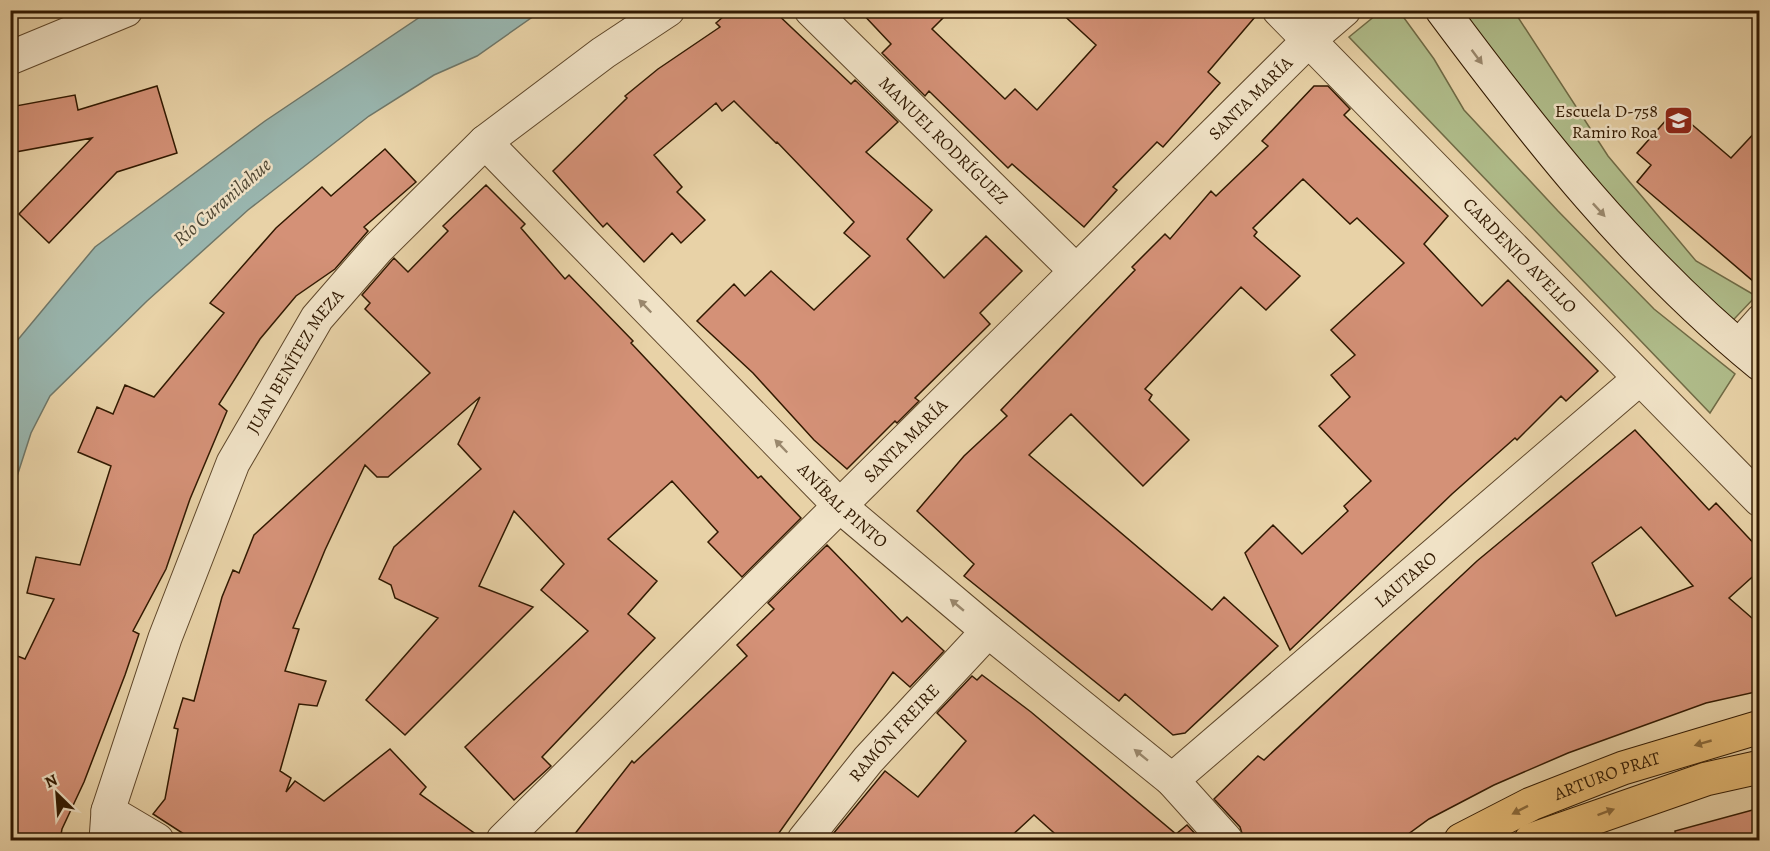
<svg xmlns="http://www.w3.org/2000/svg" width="1770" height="851" font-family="Alegreya,serif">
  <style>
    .green { fill: #b0bd8b; stroke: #706b46; stroke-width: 1.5 }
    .water { fill: #99b6af; stroke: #6f7769; stroke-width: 1.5 }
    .building { fill: #d49177; stroke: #311901; stroke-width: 1.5; fill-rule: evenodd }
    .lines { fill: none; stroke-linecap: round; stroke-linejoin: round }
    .pedestrian-casing { stroke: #5f472a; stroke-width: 29 }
    .minor-casing { stroke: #5f472a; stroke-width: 35 }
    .secondary-casing { stroke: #311901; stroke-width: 35 }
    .primary-casing { stroke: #311901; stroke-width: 35 }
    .pedestrian { stroke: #f0e2c6; stroke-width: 27 }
    .minor { stroke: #f0e2c6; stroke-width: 33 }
    .secondary { stroke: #f0e2c6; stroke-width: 33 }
    .primary { stroke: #e4b974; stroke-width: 33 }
    .oneway { fill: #9a886d }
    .oneway2 { fill: #8a693a }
    .labels { text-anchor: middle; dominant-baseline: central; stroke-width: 5; stroke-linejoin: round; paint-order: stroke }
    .street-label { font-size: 18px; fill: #311901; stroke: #f0e2c6 }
    .poi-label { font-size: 18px; fill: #311901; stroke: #f0e2c6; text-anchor: end }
    .water-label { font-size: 20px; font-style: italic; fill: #504835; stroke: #f0e2c6 }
  </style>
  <rect width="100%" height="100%" fill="#e8d2a7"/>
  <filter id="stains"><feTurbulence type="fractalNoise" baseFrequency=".00333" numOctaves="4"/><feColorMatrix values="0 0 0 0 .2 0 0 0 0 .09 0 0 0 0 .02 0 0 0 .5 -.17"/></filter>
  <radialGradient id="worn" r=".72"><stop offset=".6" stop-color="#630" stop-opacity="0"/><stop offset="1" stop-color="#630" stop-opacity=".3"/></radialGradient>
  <!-- green -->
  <path class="green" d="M1381 11H1399L1434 59 1464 110 1558 211 1654 309 1735 374 1710 413 1349 37Z
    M1441 11H1514L1608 156 1696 261 1756 296 1719 335Z"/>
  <!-- water -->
  <path class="water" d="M429 11H541L477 56 434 75 369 116 248 210 147 301 50 396 31 433 11 495V348L95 247 265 121Z"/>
  <!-- building -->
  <path class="building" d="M731 10H773L851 84 855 80 898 122 866 152 932 210 907 239 944 278 986 236 1022 271 980 313 990 324 915 398 919 401 897 423 895 421 847 469 814 440 753 373 697 321 734 284 745 296 771 271 814 310 870 256 844 233 854 222 777 142 776 143 734 101 722 111 716 103 654 155 682 187 677 192 705 220 681 243 672 233 644 262 607 223 603 227 553 171 627 98 625 96 658 69 720 27 716 23Z
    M859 10H951L932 29 1005 99 1015 89 1037 110 1096 45 1058 10H1261L1208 72 1220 83 1163 147 1157 142 1113 187 1117 190 1084 227 1012 164 1008 168 929 91 925 96 882 53 891 44Z
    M157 86 177 153 117 172 49 243 19 214 92 138 10 153V107L75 95 78 110Z
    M1314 86H1328L1350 109 1344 115 1448 216 1424 244 1482 306 1508 280 1598 371 1566 401 1561 396 1517 440 1515 438 1452 494 1290 650 1245 553 1273 525 1302 554 1348 511 1344 506 1371 481 1319 426 1350 397 1331 375 1355 355 1331 330 1404 263 1357 218 1350 224 1303 179 1253 228 1257 232 1254 236 1300 276 1266 310 1241 287 1145 389 1152 395 1149 400 1189 440 1143 486 1071 414 1029 455 1212 610 1224 597 1278 646 1185 733 1173 735 1125 694 1119 701 964 576 974 564 917 511 964 456 1007 416 1001 410 1135 270 1132 267 1165 234 1170 239 1211 191 1216 196 1268 146 1262 141Z
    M1675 110 1731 158 1760 127V287L1637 182 1651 165 1637 153Z
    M385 149 416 182 364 227 368 231 335 269 296 296 260 339 219 404 227 411 190 499 166 569 133 631 139 634 125 675 84 782 62 829 60 840H10V653L25 659 54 599 27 593 36 557 80 565 111 466 78 452 97 407 113 414 125 385 154 397 224 313 210 303 276 228 322 187 331 196Z
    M486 185 525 224 521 228 565 279 569 275 633 341 631 343 758 478 761 476 801 518 742 577 708 542 718 532 672 481 608 539 657 581 628 614 655 638 542 757 551 766 514 800 465 747 588 631 541 590 564 564 514 511 479 586 533 607 405 735 366 700 438 618 395 598 391 585 379 579 394 547 481 469 458 444 480 397 388 477H377L365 465 325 550 293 628 299 629 285 671 326 681 317 706 299 704 280 771 291 778 286 792 295 781 324 801 390 749 426 787 420 794 484 840H193L153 814 165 799 178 729 174 728 183 698 194 701 222 597 233 570 239 573 254 535 430 373 365 309 370 303 362 295 394 258 408 272 448 231 443 226Z
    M1635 430 1709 510 1716 503 1760 550V570L1729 598 1760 625V691L1706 703 1568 753 1494 785 1429 819 1400 840H1244L1240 827 1214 799 1258 756 1264 760 1477 561ZM1641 527 1693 586 1616 616 1592 563Z
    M827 545 902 622 907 617 944 651 910 687 893 672 774 840H570L632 761 634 763 747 656 737 645 774 609 768 603Z
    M982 675 1031 712 1176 834 1187 825 1201 840H1062L1034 815 1007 840H828L885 771 918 797 966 741 937 713 972 676 977 680Z
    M1760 808V840H1676L1675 831Z"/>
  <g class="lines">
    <defs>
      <path id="pedestrian" d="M1736 345 1760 318"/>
      <g id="minor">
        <path id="s1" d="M811 10 1076 271"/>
        <path id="s2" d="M1279 10 1760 500"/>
        <path d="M10 58 126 10"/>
        <path id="s3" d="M485 142 841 507 988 631 1172 780 1226 840"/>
        <path id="s4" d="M1172 780 1639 379"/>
        <path d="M108 811 157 840"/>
        <path id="s5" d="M106 840 108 811 165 638 233 463 317 318 378 248 485 142 603 53 668 10"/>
        <path id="s6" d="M503 840 1309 40 1344 10"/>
        <path id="s7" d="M804 840 868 760 988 631"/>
      </g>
      <path id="secondary" d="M1442 10C1538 139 1634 261 1760 364"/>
      <g id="primary">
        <path id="s8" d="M1461 840 1531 804 1623 768 1760 727"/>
        <path d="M1531 840 1706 779 1760 767"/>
      </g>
    </defs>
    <!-- pedestrian casing -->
    <use href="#pedestrian" class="pedestrian-casing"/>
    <!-- minor casing -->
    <use href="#minor" class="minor-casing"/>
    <!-- secondary casing -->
    <use href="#secondary" class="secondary-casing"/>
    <!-- primary casing -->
    <use href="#primary" class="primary-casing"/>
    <!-- pedestrian -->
    <use href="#pedestrian" class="pedestrian"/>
    <!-- minor -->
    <use href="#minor" class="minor"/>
    <!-- secondary -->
    <use href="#secondary" class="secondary"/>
    <!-- primary -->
    <use href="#primary" class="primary"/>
  </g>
  <!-- one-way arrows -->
  <defs><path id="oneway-solid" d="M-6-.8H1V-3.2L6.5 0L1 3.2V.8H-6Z" transform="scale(1.5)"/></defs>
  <g class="oneway">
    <use href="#oneway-solid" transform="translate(1477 57) rotate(53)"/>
    <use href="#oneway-solid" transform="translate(1599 210) rotate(47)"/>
    <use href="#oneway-solid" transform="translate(645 306) rotate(-134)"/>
    <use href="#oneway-solid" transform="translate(781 446) rotate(-134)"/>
    <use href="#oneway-solid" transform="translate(957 605) rotate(-140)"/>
    <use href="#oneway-solid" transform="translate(1141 755) rotate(-141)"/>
  </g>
  <g class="oneway2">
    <use href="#oneway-solid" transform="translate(1703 743) rotate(164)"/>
    <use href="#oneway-solid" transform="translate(1520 810) rotate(153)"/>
    <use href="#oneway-solid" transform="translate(1606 812) rotate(-20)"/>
  </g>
  <!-- icons -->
  <defs>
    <symbol id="school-square" viewBox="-11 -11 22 22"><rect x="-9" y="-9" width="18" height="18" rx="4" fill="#8f2418" stroke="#f0e2c6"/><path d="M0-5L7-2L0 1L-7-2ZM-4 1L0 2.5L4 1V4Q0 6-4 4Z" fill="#fff"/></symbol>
  </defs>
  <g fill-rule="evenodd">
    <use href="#school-square" x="1662" y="104" width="33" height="33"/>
  </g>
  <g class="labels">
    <!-- street labels -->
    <g class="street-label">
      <text stroke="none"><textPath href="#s6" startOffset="1053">SANTA MARÍA</textPath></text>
      <text stroke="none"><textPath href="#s1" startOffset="186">MANUEL RODRÍGUEZ</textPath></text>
      <text stroke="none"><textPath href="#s2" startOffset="344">CARDENIO AVELLO</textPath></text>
      <text stroke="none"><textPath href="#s5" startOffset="518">JUAN BENÍTEZ MEZA</textPath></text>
      <text stroke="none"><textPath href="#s6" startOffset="567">SANTA MARÍA</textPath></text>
      <text stroke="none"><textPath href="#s3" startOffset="510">ANÍBAL PINTO</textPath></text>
      <text stroke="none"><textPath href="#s4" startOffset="308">LAUTARO</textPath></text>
      <text stroke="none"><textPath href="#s7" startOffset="140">RAMÓN FREIRE</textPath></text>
      <text stroke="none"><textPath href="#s8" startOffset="160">ARTURO PRAT</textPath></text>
    </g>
    <!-- poi labels -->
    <g class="poi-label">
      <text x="1658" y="111">Escuela D-758<tspan x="1658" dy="21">Ramiro Roa</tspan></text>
    </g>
    <!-- water labels -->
    <g class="water-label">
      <text transform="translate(222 202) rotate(-41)">Río Curanilahue</text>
    </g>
  </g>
  <!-- margin -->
  <rect width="1770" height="851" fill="none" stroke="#e8d2a7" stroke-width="36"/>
  <rect x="12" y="12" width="1746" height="827" fill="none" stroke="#311901" stroke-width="3"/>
  <rect x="18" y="18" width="1734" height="815" fill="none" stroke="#311901" stroke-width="1.5"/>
  <!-- north arrow -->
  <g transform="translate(57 794) rotate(335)" stroke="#f0e2c6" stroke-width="4.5" paint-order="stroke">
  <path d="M0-4.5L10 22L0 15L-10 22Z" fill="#311901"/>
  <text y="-9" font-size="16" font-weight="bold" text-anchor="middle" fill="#311901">N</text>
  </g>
  <rect width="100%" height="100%" filter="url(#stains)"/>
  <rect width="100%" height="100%" fill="url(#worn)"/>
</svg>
